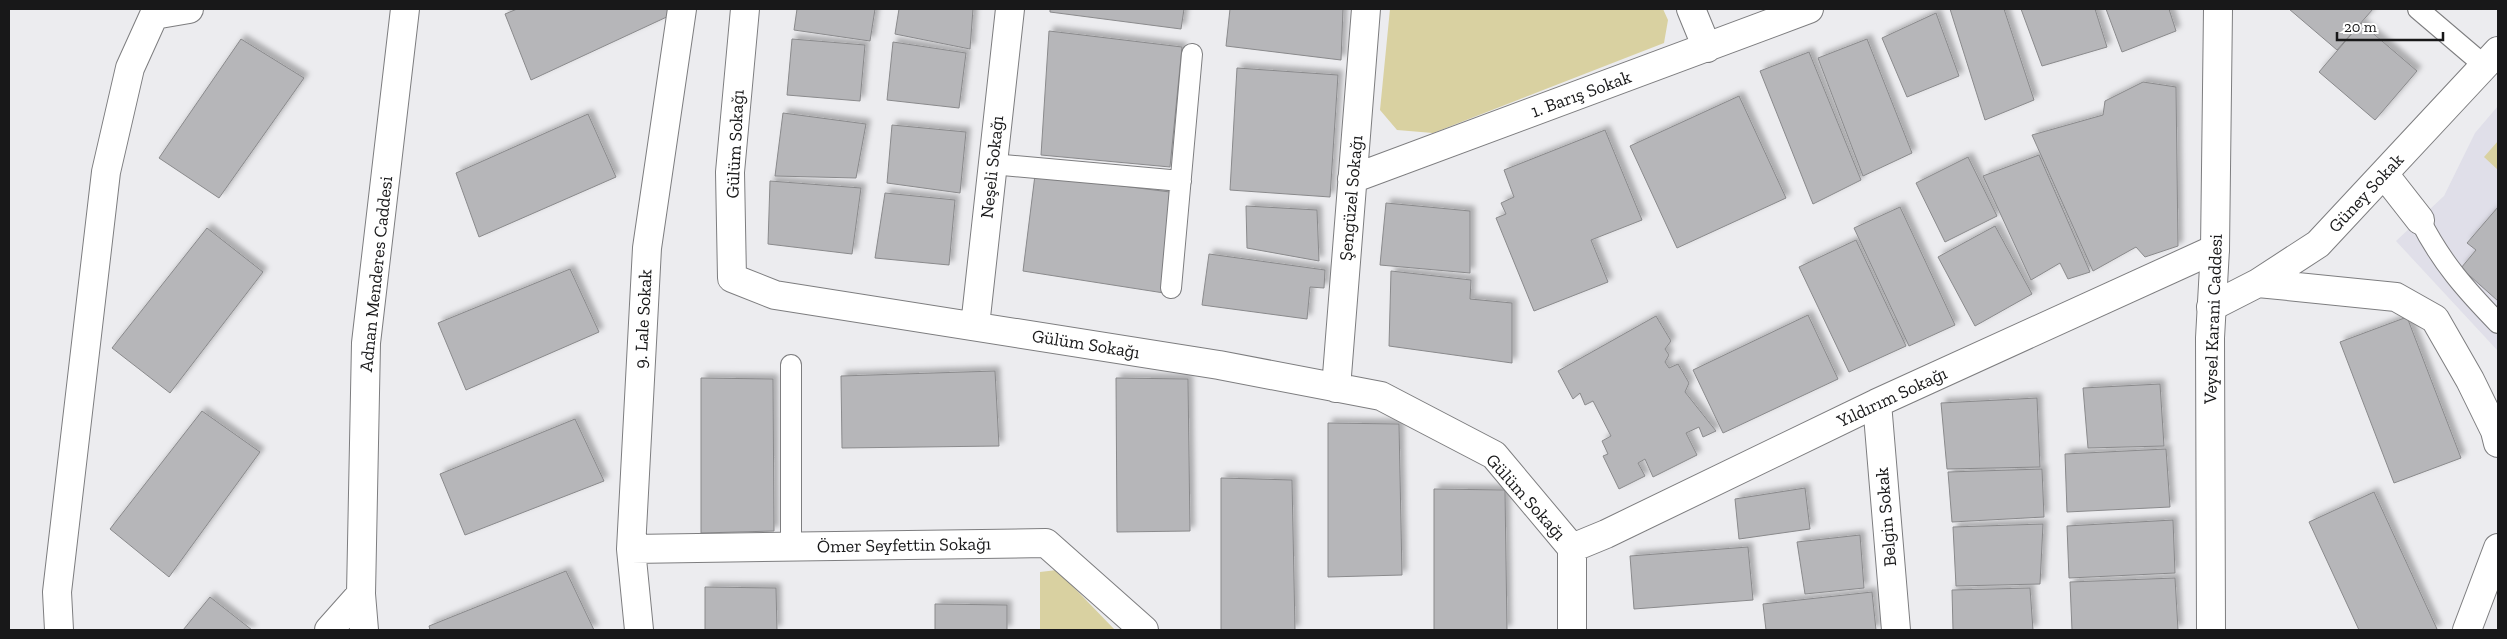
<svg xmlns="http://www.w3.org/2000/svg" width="2507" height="639" font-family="'Zilla Slab',serif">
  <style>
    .built { fill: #e0dfe9 }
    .green { fill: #d9d1a1 }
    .building { fill: #b6b6b9; stroke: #8a8a8c; filter: url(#shadow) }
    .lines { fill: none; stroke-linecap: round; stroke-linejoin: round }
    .service-casing { stroke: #7d7d7f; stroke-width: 22 }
    .minor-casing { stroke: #7d7d7f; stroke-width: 30 }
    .tertiary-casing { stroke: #7d7d7f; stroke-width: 30 }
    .service { stroke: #fff; stroke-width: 20 }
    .minor { stroke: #fff; stroke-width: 28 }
    .tertiary { stroke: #fff; stroke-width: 28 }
    .labels { text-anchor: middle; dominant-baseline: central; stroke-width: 4; stroke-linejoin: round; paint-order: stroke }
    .street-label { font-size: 18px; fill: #181819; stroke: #fff }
  </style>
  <defs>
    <filter id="shadow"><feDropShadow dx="4.5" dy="-4.5" stdDeviation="2.5" flood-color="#0004"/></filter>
  </defs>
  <rect width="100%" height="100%" fill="#ececef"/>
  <!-- built -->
  <path class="built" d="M2498 106V351L2396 241 2444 196 2475 133Z"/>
  <!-- green -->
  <path class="green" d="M1390 9H1663L1668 20 1664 43 1433 133 1397 130 1380 110Z
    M2498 141V170L2484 157Z
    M1057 570 1115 630H1040V572Z"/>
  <!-- building -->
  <path class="building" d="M517 9H668L671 15 531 80 505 14Z
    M797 9H875L870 41 794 30Z
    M899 9H973L970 49 895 34Z
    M1050 9H1184L1181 29 1050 12Z
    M1230 9H1343L1341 60 1226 46Z
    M1950 9H2004L2034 100 1985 120Z
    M2021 9H2095L2107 47 2042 66Z
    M2106 9H2169L2176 31 2122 52Z
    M2289 9H2373L2337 50Z
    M1936 13 1959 76 1907 97 1882 38Z
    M2361 23 2417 71 2375 120 2319 72Z
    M1049 31 1182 47 1170 167 1041 155Z
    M241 39 304 78 219 198 159 158Z
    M792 39 865 45 860 101 787 95Z
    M1867 39 1912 153 1863 176 1818 58Z
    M893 42 966 53 959 108 887 100Z
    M1809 52 1861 180 1813 204 1760 71Z
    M1237 68 1338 75 1330 197 1230 190Z
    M2143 82 2176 87 2178 246 2145 257 2136 247 2093 271 2032 135 2103 115 2105 101Z
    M1739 96 1786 198 1677 248 1630 146Z
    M783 113 866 124 856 178 775 176Z
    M588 114 616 177 479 237 456 173Z
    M892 125 966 132 960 193 887 183Z
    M1605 130 1642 220 1591 240 1608 282 1534 311 1496 218 1506 214 1501 203 1514 197 1504 170Z
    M2039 155 2090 272 2068 279 2060 263 2031 280 1983 176Z
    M1968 157 1997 216 1945 242 1916 183Z
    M1035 175 1170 192 1164 293 1023 271Z
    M770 181 861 188 852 254 768 244Z
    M885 193 955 200 949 265 875 258Z
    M1386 203 1470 211V273L1380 265Z
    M1246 206 1317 210 1319 261 1247 248Z
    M1900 207 1955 325 1909 346 1854 228Z
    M2498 207V301L2461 268 2476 250 2467 243Z
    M1995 226 2032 294 1975 326 1938 257Z
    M207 228 263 272 170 393 112 348Z
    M1856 240 1906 346 1849 372 1799 267Z
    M1209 254 1325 270 1324 288 1310 287 1307 319 1202 305Z
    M570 269 599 332 466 390 438 323Z
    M1391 271 1471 280 1470 299 1512 303V363L1389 346Z
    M1808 315 1838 379 1723 433 1693 370Z
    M1656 316 1671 341 1665 349 1669 355 1665 362 1669 368 1678 364 1689 383 1685 392 1716 431 1703 437 1699 427 1686 433 1697 455 1653 477 1645 459 1638 463 1645 476 1619 489 1603 456 1608 454 1602 441 1611 436 1593 401 1585 405 1580 393 1573 399 1558 371Z
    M2407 317 2461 458 2394 483 2340 342Z
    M995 371 999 446 842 448 841 376Z
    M701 378 773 379 774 531 701 533Z
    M1116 378 1188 379 1190 531 1117 532Z
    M2160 384 2164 446 2088 448 2083 388Z
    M2037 398 2040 467 1947 469 1941 403Z
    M202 411 260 452 169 577 110 529Z
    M575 419 604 481 465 535 440 474Z
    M1328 423 1399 424 1402 575 1328 577Z
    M2166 449 2170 507 2067 512 2065 454Z
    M2042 469 2044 517 1952 522 1948 472Z
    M1221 478 1292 480 1295 630H1221Z
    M1805 488 1810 529 1739 539 1735 499Z
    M1434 489 1505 490 1507 630H1434Z
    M2374 492 2437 629 2434 630H2359L2309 522Z
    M2173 520 2175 573 2069 578 2067 526Z
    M2043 524 2040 584 1956 586 1953 527Z
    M1860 535 1864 588 1805 594 1797 542Z
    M1748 547 1753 600 1634 609 1630 556Z
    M566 571 594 630H430L429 626Z
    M2175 578 2178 630H2072L2070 582Z
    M705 587 776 588 777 630H705Z
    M2030 588 2033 630H1953L1952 590Z
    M1872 592 1876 630H1766L1763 604Z
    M210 597 252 630H183Z
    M935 604 1007 605V630H935Z"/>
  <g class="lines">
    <defs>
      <path id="service" d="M2418 9 2485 66
        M992 164 1181 181
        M2420 220C2441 262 2466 290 2498 323
        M1171 288 1192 54
        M791 547V365"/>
      <path id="minor" d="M745 9 730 172 732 278 775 295 1219 365 1381 396 1494 455 1572 548V630
        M1691 9 1707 48
        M2384 174 2420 220
        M1352 179 1809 9
        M2258 283 2396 297 2435 319 2470 380 2495 431 2498 443
        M2211 307 2258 283 2318 244 2498 51
        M975 326 1010 9
        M1336 388 1366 9
        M1877 403 1896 630
        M1572 548 1606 534 1877 403 2215 249
        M631 549 1046 543 1144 630
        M59 630 57 592 106 172 130 68 154 15 189 9
        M329 630 361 594
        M364 630 361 594 366 343 405 9
        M639 630 631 549 647 248 682 9
        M2467 630 2498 548"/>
      <path id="tertiary" d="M2211 630 2210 338 2215 249 2218 9"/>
    </defs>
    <!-- service casing -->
    <use href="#service" class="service-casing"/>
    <!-- minor casing -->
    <use href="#minor" class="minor-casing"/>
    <!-- tertiary casing -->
    <use href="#tertiary" class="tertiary-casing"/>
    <!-- service -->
    <use href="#service" class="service"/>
    <!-- minor -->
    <use href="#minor" class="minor"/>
    <!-- tertiary -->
    <use href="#tertiary" class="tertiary"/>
  </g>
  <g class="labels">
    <!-- street labels -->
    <g class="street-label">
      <text transform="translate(1581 94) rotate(-20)">1. Barış Sokak</text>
      <text transform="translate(735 144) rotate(-87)">Gülüm Sokağı</text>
      <text transform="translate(992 167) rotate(-84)">Neşeli Sokağı</text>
      <text transform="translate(2366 193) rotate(-47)">Güney Sokak</text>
      <text transform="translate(1351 198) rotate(-85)">Şengüzel Sokağı</text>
      <text transform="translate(376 274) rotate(-84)">Adnan Menderes Caddesi</text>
      <text transform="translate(643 319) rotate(-87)">9. Lale Sokak</text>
      <text transform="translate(2213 319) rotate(-88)">Veysel Karani Caddesi</text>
      <text transform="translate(1086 344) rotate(9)">Gülüm Sokağı</text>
      <text transform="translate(1892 397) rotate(-25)">Yıldırım Sokağı</text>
      <text transform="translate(1526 497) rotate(48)">Gülüm Sokağı</text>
      <text transform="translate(1886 517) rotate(-95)">Belgin Sokak</text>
      <text transform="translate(904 545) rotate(-1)">Ömer Seyfettin Sokağı</text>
    </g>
  </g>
  <!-- border -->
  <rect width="2507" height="639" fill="none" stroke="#181819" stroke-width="20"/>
  <!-- scale -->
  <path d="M2337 32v8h106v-8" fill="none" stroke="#181819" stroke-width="2.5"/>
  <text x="2344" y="32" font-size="15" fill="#181819" stroke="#ffffff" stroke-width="4" paint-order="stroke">20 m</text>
</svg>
